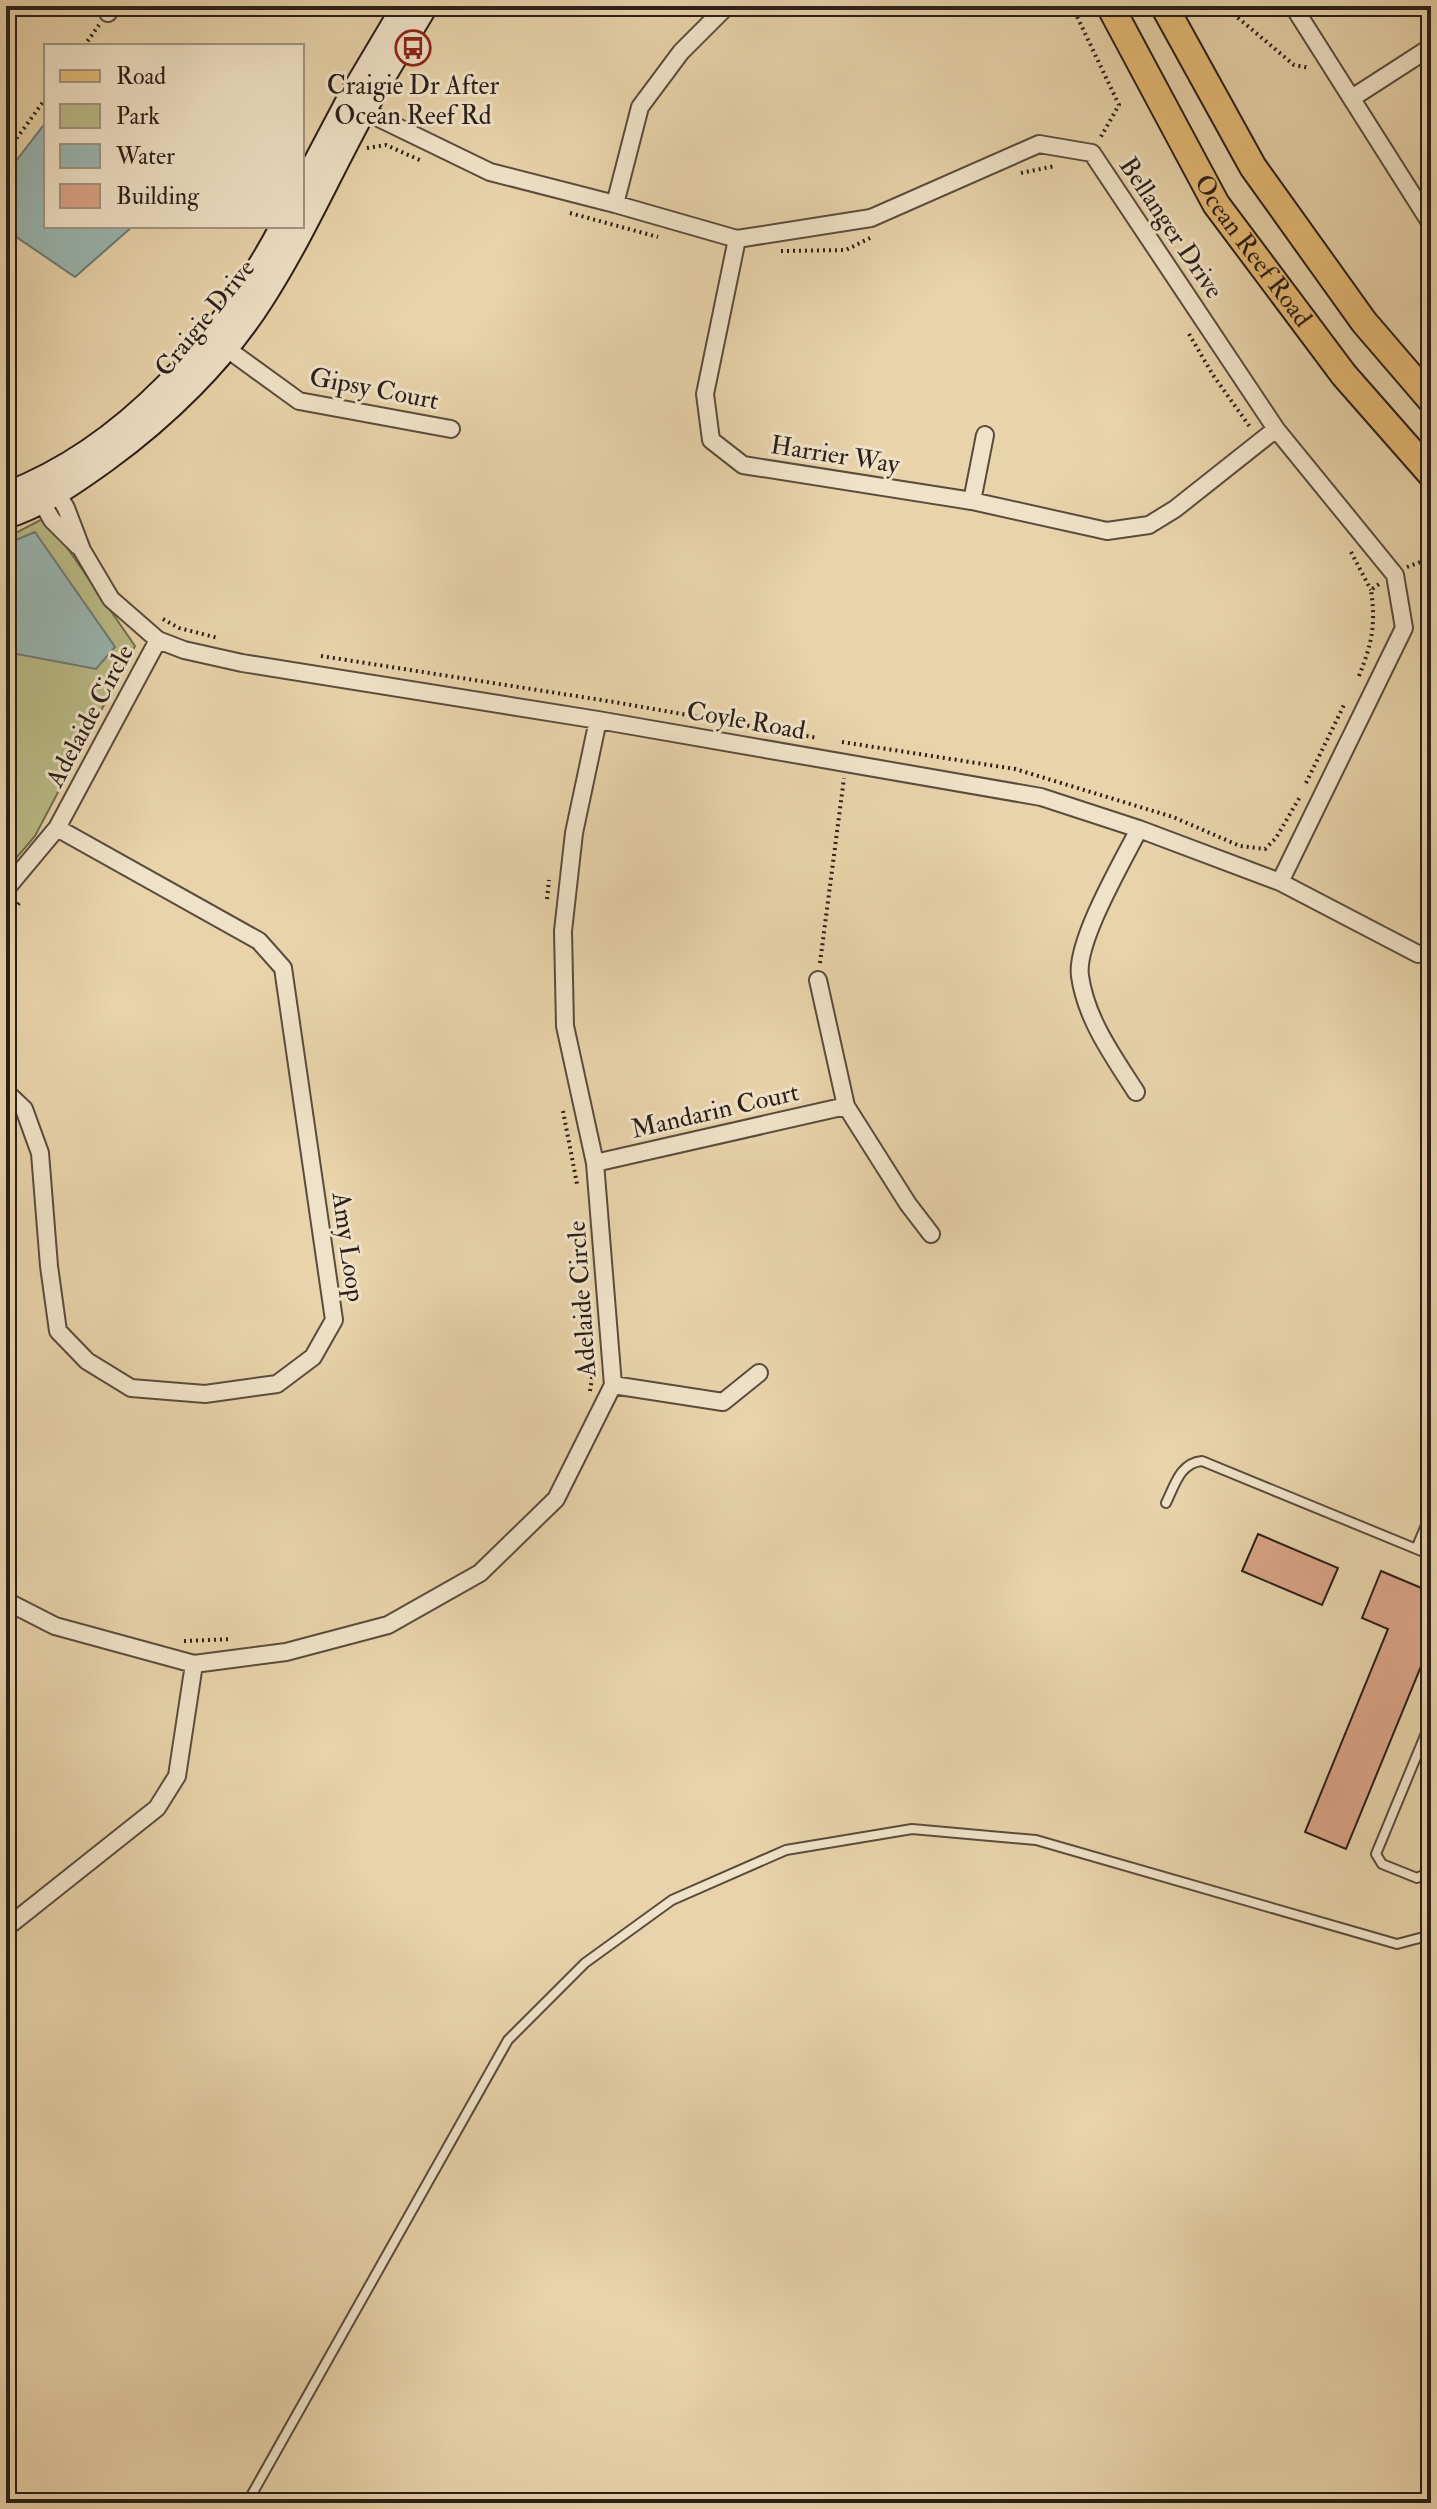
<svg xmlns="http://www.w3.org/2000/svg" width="1437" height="2509" font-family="'IM FELL Double Pica',serif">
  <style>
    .green { fill: #babb86; stroke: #726d50; stroke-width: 2 }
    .water { fill: #99b6b2; stroke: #6d7a75; stroke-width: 2 }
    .building { fill: #dba488; stroke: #2b1f19; stroke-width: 2 }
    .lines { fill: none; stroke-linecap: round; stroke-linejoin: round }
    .lane-casing { stroke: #5a4c3d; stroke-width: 12 }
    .street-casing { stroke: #5a4c3d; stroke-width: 20 }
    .secondary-casing { stroke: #2b1f19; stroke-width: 28 }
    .primary-casing { stroke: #2b1f19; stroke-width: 30 }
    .path { stroke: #2b1f19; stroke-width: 4; stroke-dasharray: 2 4; stroke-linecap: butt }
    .lane { stroke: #f0e2c8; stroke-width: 8 }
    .street { stroke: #f0e2c8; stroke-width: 16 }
    .secondary { stroke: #f0e2c8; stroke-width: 24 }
    .primary { stroke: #e4ba75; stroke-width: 26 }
    .labels { text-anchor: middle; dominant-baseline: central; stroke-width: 6; stroke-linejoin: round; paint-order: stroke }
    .poi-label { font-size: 26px; fill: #2b1f19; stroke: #f0e2c8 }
    .street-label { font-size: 26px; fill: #2b1f19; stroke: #f0e2c8 }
  </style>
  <rect width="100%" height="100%" fill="#e8d3aa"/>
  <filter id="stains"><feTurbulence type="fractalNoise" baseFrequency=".0025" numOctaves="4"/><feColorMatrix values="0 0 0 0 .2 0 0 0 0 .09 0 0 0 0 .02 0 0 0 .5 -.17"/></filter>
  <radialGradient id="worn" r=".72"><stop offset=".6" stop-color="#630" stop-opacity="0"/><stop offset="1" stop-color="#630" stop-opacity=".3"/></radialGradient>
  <!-- green -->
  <path class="green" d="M46 517 135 646 35 836 6 870V538Z"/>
  <!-- water -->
  <path class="water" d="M46 122V226H133L75 277 6 230V174Z
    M35 532 115 647 96 669 6 652V544Z"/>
  <!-- building -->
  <path class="building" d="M1258 1534 1338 1568 1322 1605 1242 1571Z
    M1381 1571 1431 1592V1642L1346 1849 1305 1832 1388 1629 1362 1618Z"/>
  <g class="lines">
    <defs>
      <path id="lane" d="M1166 1503C1175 1485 1180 1463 1202 1461L1431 1555
        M1416 1549 1431 1513
        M1431 1721 1376 1854 1382 1864 1417 1878 1425 1874 1431 1860
        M247 2503 508 2040 585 1963 672 1900 786 1850 912 1829 1036 1840 1397 1944 1431 1935"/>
      <path id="street" d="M1293 6 1431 224
        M108 13 112 6
        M1352 98 1431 47
        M356 107 490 172 615 204 737 239 871 218 1039 144 1092 153 1276 429 1395 575 1404 628 1280 882
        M615 204 640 107 681 52 727 6
        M737 239 705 394 711 440 743 465 972 501 1107 531 1149 525 1175 509 1276 429
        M219 343 299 401 451 429
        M52 485 66 508 82 550 111 599 158 640 184 650 242 663 598 720 1041 797 1139 829 1280 882 1418 954
        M36 492 52 520 78 546
        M972 501 985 435
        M6 889 57 828 158 640
        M818 980 846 1106 908 1204 931 1234
        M6 1092 24 1109 40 1153 49 1266 58 1331 87 1361 131 1388 205 1394 277 1384 313 1357 334 1320 283 968 259 941 57 828
        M1136 1092C1113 1056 1086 1019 1080 976 1075 942 1123 861 1139 829
        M595 1163 846 1106
        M613 1385 723 1402 759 1373
        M6 1601 55 1626 194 1664 286 1652 388 1625 480 1573 556 1499 613 1385 595 1163 565 1026 563 931 574 833 598 720
        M6 1928 157 1808 177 1776 194 1664"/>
      <path id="secondary" d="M302 189 348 102 405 6
        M6 495C127 449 224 338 283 226
        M6 516C43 504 74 482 106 459 165 416 223 360 262 298 300 239 329 173 363 111 383 76 404 41 425 6"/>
      <g id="primary">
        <path id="s1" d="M1110 6 1216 204 1344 375 1431 474"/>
        <path d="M1164 6 1253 167 1364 322 1431 400"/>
      </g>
    </defs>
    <!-- lane casing -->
    <use href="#lane" class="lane-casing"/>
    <!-- street casing -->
    <use href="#street" class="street-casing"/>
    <!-- secondary casing -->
    <use href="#secondary" class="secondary-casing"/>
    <!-- primary casing -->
    <use href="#primary" class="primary-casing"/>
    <!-- path -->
    <path class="path" d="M1072 6 1119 105 1099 140
      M1224 6 1294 65 1310 68
      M84 46 99 25
      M367 148 386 145 422 161
      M6 153 46 98
      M1021 173 1055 166
      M570 213 658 237
      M781 251 846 250 870 238
      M1189 334 1213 375 1250 427
      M1351 552 1371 590
      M1407 567 1431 558
      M163 619 179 628 218 638
      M321 656 614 702 818 738
      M1359 676C1372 643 1376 625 1371 590L1379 584
      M842 742 1015 769 1173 817 1240 846 1265 849 1276 838 1301 795
      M1306 783 1344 705
      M547 899 549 880
      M6 918 20 902
      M820 963 844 778
      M563 1111 577 1184
      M590 1391 593 1372
      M184 1641 231 1639"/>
    <!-- lane -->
    <use href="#lane" class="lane"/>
    <!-- street -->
    <use href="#street" class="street"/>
    <!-- secondary -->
    <use href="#secondary" class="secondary"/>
    <!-- primary -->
    <use href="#primary" class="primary"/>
  </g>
  <!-- icons -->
  <defs>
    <symbol id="bus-ring" viewBox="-11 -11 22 22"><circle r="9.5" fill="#f0e2c8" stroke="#8f2418" stroke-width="1.5"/><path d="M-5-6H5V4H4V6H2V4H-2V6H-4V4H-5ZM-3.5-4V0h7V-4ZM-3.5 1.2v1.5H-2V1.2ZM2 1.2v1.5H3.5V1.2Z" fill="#8f2418"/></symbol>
  </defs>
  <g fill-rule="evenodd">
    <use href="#bus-ring" x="393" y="28" width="40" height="40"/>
  </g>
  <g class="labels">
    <!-- poi labels -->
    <g class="poi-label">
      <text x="413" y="86">Craigie Dr After<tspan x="413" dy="30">Ocean Reef Rd</tspan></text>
    </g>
    <!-- street labels -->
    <g class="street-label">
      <text transform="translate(1171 228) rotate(56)">Bellanger Drive</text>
      <text stroke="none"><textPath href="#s1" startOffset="284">Ocean Reef Road</textPath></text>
      <text transform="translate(205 318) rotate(-51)">Craigie Drive</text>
      <text transform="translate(374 389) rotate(11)">Gipsy Court</text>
      <text transform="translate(835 455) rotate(9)">Harrier Way</text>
      <text transform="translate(90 716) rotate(-62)">Adelaide Circle</text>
      <text transform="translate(746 721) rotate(10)">Coyle Road</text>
      <text transform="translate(715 1111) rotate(-13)">Mandarin Court</text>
      <text transform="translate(348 1247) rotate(82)">Amy Loop</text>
      <text transform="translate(582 1299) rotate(-94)">Adelaide Circle</text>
    </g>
  </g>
  <!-- margin -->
  <rect width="1437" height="2509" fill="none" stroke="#e8d3aa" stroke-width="32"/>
  <rect x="8" y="8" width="1421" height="2493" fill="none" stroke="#2b1f19" stroke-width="4"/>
  <rect x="16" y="16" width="1405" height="2477" fill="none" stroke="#2b1f19" stroke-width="2"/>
  <!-- legend -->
  <rect x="44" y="44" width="260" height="184" fill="#f0e2c8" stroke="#a19482" stroke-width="2"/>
  <rect x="60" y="70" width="40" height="12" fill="#e4ba75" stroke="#a19482" stroke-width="2"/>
  <text x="116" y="84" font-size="24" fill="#2b1f19">Road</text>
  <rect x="60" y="104" width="40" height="24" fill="#babb86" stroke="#a19482" stroke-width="2"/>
  <text x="116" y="124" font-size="24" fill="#2b1f19">Park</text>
  <rect x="60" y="144" width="40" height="24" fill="#99b6b2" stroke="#a19482" stroke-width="2"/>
  <text x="116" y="164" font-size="24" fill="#2b1f19">Water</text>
  <rect x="60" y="184" width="40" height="24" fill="#dba488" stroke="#a19482" stroke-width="2"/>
  <text x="116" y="204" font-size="24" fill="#2b1f19">Building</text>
  <rect width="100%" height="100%" filter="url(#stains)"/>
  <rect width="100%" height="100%" fill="url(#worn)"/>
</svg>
